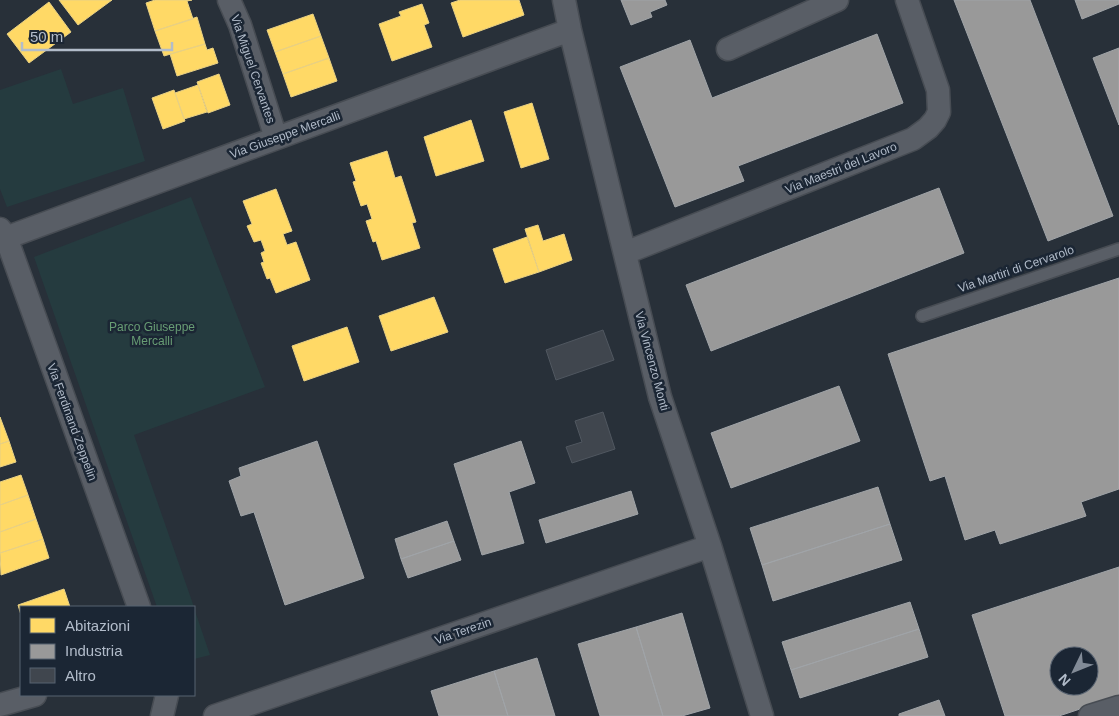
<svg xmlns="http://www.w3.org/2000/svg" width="1119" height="716" font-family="Arial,sans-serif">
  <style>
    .green { fill: #253b3f }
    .homes { fill: #ffd966; stroke: #e8d084 }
    .industry { fill: #999; stroke: #a0a4a8; fill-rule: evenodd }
    .building { fill: #40464e; stroke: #505760 }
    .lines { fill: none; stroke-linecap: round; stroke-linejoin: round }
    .service-casing { stroke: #474c53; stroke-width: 14 }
    .minor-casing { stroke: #474c53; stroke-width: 25 }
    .service { stroke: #595e66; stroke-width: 11 }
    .minor { stroke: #595e66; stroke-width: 22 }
    .labels { text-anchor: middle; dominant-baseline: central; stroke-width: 5; stroke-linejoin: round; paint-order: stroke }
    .street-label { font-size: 12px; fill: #b2bcca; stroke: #1b2634 }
    .park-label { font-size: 12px; fill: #689d74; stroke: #1b2634 }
  </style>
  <rect width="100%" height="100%" fill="#283039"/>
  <!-- green -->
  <path class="green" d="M61 69 73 104 123 88 145 161 7 207 0 189V90Z
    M191 197 265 387 134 435 194 607H157L34 257Z
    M194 608 210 655 194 659Z"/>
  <!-- homes -->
  <path class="homes" d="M59 0H112L78 25Z
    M155 0H192L187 1 193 19 155 31 146 3Z
    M460 0H519L524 15 463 37 451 3Z
    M49 2 71 32 29 63 7 34Z
    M422 4 429 23 424 25 432 47 392 61 379 24 401 16 399 12Z
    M313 14 321 36 275 52 267 30Z
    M197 17 205 44 164 56 155 31Z
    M321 36 329 58 283 74 275 52Z
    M205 44 207 50 213 48 218 63 177 76 170 54Z
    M329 58 337 81 291 97 283 74Z
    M219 74 230 105 208 113 197 82Z
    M198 85 207 112 184 119 175 93Z
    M174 90 185 121 163 129 152 98Z
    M532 103 549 159 521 168 504 112Z
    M471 120 484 161 436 176 424 137Z
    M387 151 395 178 401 176 416 222 412 223 420 248 382 260 376 241 373 242 366 221 372 219 367 204 361 206 353 182 356 181 350 163Z
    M276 189 292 231 283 234 287 245 296 242 310 280 276 293 270 278 267 279 261 263 264 262 261 253 265 251 261 240 254 242 247 226 252 224 243 201Z
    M538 225 543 241 564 234 572 260 539 272 525 229Z
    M527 237 539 272 505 283 493 249Z
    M434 297 448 332 391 351 379 316Z
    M347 327 359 362 304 381 292 346Z
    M0 417 9 441 0 444Z
    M9 441 16 462 0 467V444Z
    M21 475 28 495 0 505V482Z
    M28 495 36 519 0 532V505Z
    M36 519 43 539 0 553V532Z
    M43 539 49 558 1 575 0 553Z
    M64 589 70 607H21V615L18 605Z"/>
  <!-- industry -->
  <path class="industry" d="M621 0H665L667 5 650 12 652 17 631 25Z
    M954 0H1030L1113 216 1048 241Z
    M1075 0H1119V4L1082 19Z
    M877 34 903 103 738 166 744 181 675 207 620 67 690 40 712 98Z
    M1119 48V125L1093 58Z
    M939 188 964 253 711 351 686 285Z
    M1119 278V489L1081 502 1086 516 1000 544 995 530 965 540 945 476 930 481 888 354Z
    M839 386 860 441 731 488 711 433Z
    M317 441 364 578 285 605 254 512 241 516 229 481 241 476 239 468Z
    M521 441 535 483 509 492 524 543 482 555 454 464Z
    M878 487 890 524 762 565 750 528Z
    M631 491 638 514 546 543 539 520Z
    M447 521 454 541 401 559 395 539Z
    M890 524 902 560 773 601 762 565Z
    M454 541 461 560 408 578 401 559Z
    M1119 567V696L1059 716H1005L972 615ZM1059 656H1089V686H1059Z
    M910 602 919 629 791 670 782 642Z
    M682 613 710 708 682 716H663L636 627Z
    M636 627 663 716H600L578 644Z
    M919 629 928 657 800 698 791 670Z
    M537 658 555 716H508L494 671Z
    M494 671 508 716H439L431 691Z
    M939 700 945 716H899V714Z"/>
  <!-- building -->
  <path class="building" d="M603 330 614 360 556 380 546 350Z
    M603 412 615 449 572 463 566 447 582 442 575 421Z"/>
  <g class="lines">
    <defs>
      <path id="service" d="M922 316 1119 249"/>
      <path id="minor" d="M229 0 240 25 276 138
        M564 0 570 30 660 397 710 546 762 716
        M728 49 837 0
        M0 229 6 237 139 607
        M0 240 570 30
        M625 253 913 139 928 128 935 120 939 112 938 90 907 0
        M0 705 35 695
        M162 716 167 695
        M215 716 710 546
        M1090 716 1119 707"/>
    </defs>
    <!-- service casing -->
    <use href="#service" class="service-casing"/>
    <!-- minor casing -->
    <use href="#minor" class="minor-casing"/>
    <!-- service -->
    <use href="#service" class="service"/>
    <!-- minor -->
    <use href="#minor" class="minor"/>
  </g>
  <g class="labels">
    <!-- street labels -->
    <g class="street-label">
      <text transform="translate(253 69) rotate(71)">Via Miguel Cervantes</text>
      <text transform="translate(285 135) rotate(-20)">Via Giuseppe Mercalli</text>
      <text transform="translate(841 168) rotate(-22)">Via Maestri del Lavoro</text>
      <text transform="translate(1016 269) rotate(-19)">Via Martiri di Cervarolo</text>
      <text transform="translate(652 361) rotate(75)">Via Vincenzo Monti</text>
      <text transform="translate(72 422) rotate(70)">Via Ferdinand Zeppelin</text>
      <text transform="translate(463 631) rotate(-19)">Via Terezin</text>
    </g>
    <!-- park labels -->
    <g class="park-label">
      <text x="152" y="327">Parco Giuseppe<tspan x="152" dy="14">Mercalli</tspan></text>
    </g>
  </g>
  <!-- legend -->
  <rect x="20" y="606" width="175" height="90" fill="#1b2634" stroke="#576270"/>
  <rect x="30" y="618" width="25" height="15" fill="#ffd966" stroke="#576270"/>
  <text x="65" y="631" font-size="15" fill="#b2bcca">Abitazioni</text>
  <rect x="30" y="644" width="25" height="15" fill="#999999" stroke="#576270"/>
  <text x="65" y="656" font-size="15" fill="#b2bcca">Industria</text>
  <rect x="30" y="668" width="25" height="15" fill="#40464e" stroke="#576270"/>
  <text x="65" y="681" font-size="15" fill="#b2bcca">Altro</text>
  <!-- north arrow -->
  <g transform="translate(1074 671) rotate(227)"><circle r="24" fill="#1b2634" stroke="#576270"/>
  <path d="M0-4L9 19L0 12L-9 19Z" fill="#828b97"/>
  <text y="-8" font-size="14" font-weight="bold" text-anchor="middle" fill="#b2bcca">N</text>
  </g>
  <!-- scale -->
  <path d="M22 42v8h150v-8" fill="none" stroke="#b2bcca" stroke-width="2.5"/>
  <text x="30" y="42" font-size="15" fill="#b2bcca" stroke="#1b2634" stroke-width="4" paint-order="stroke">50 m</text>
</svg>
